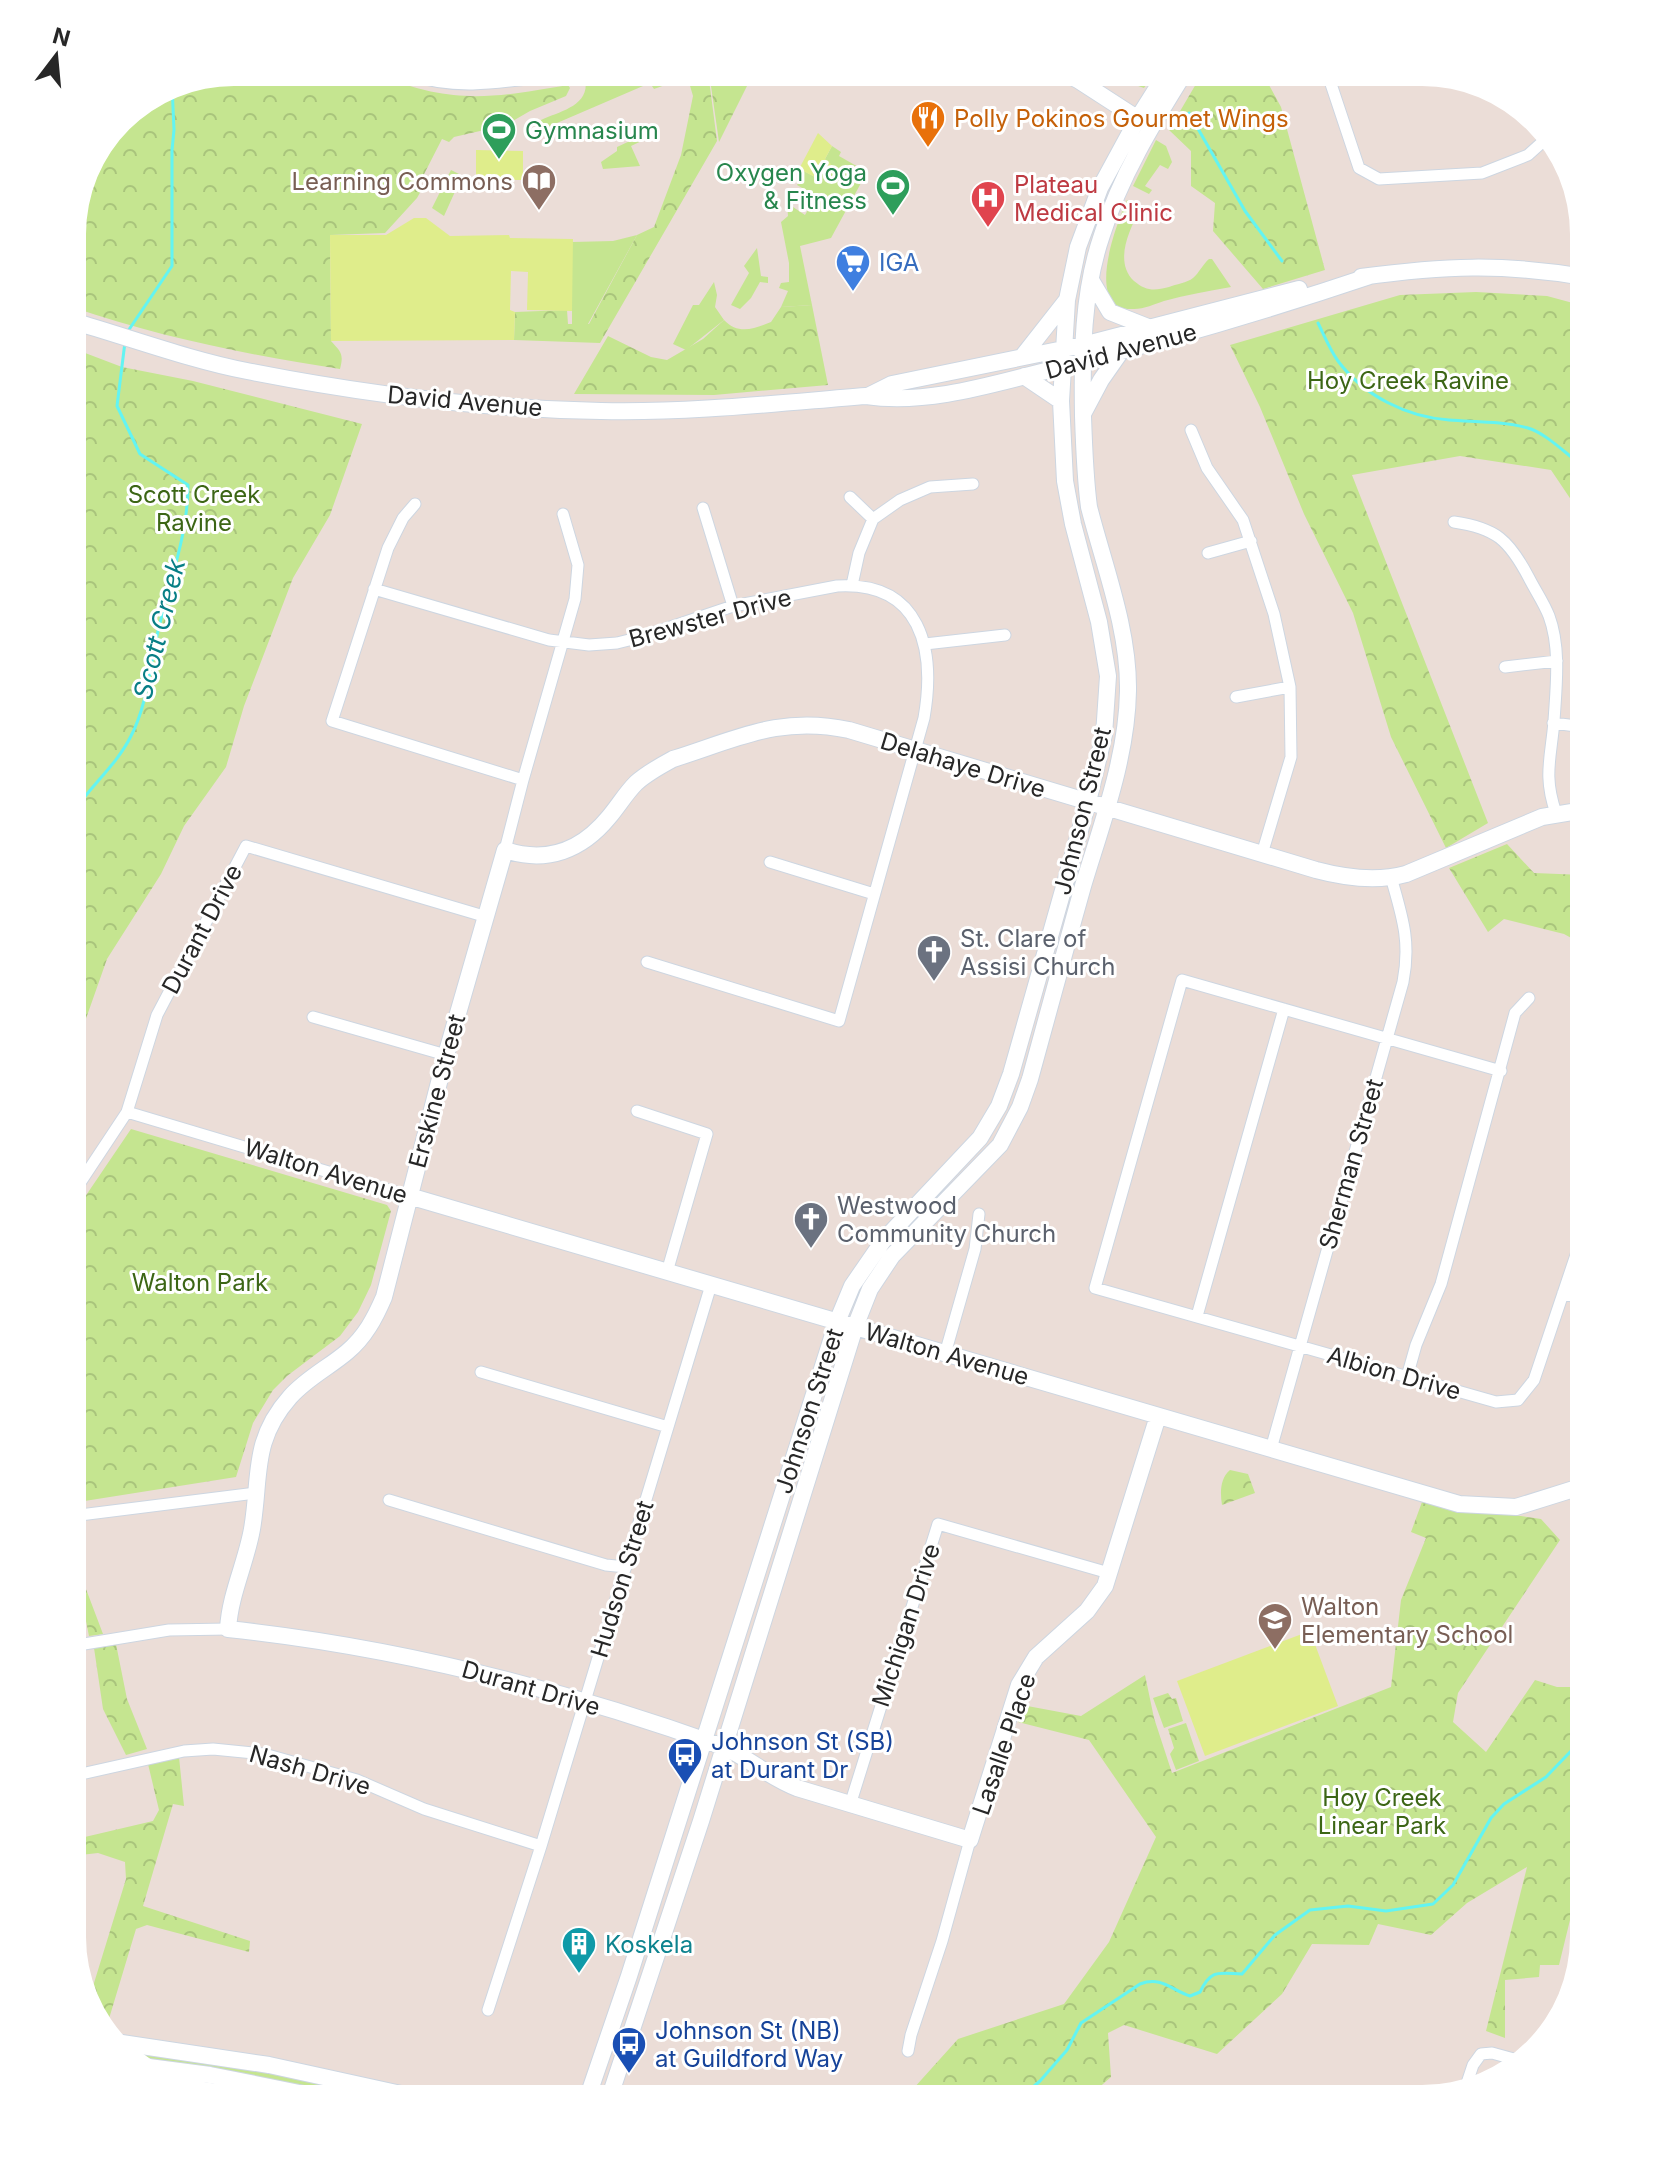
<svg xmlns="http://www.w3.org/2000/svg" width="1656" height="2171" font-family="Inter,sans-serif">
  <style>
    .grass { fill: #c5e590 }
    .forest { fill: url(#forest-crowns) }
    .pitch { fill: #dfed8b }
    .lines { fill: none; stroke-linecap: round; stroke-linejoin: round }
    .stream { stroke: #63f4f2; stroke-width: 3 }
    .street-casing { stroke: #cdd6e1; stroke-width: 13 }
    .secondary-casing { stroke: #cdd6e1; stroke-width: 18 }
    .street { stroke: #fff; stroke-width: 11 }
    .secondary { stroke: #fff; stroke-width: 16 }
    .labels { text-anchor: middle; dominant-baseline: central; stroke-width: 6; stroke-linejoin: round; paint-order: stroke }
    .food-label { font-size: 24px; fill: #c56008; stroke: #fff; text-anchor: start }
    .leisure-label { font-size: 24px; fill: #27864d; stroke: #fff; text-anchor: start }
    .education-label { font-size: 24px; fill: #785e54; stroke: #fff; text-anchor: end }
    .health-label { font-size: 24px; fill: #be3a42; stroke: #fff; text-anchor: start }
    .shop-label { font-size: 24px; fill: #366cbe; stroke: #fff; text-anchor: start }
    .street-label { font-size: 24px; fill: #272727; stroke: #fff }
    .park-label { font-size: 24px; fill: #3c6615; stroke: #fff }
    .worship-label { font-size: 24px; fill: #5b616d; stroke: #fff; text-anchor: start }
    .transit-label { font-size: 24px; fill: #164399; stroke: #fff; text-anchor: start }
    .culture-label { font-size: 24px; fill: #0d838f; stroke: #fff; text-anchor: start }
    .water-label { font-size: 26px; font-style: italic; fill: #087f86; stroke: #fff }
  </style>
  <defs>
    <pattern id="forest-crowns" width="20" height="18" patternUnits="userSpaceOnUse" patternTransform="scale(2)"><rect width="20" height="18" fill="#c5e590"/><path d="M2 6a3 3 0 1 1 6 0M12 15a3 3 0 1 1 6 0" fill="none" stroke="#a9c47c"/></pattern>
  </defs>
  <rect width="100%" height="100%" fill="#ebddd7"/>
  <!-- grass -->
  <path class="grass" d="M636 72H665L668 84 654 89 650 83 543 129 540 139 534 137 536 124 541 120C560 111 591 106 585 78Z
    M645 134 648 138 631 146 640 166 603 169 601 162 617 151V147Z
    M1156 140 1166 146 1172 162 1168 169 1160 165 1145 186 1152 190 1149 194 1133 186Z
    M832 146 841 152 839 156 867 172 831 238 800 246 812 305 781 307 788 291 779 288 781 283 789 282V263L781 222 788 216 787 203 805 215 816 196 797 185 804 171 815 177 819 169 825 173V159Z
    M451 170 459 174 458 185 444 216 432 208Z
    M1127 200 1138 205 1139 211C1129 231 1114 262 1134 281 1146 291 1154 291 1169 287 1176 284 1187 283 1193 278 1199 273 1203 264 1209 259H1212L1231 287C1209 291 1186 295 1164 301 1155 304 1144 309 1134 309 1082 312 1117 223 1127 200Z
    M637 235 588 324H572V242L613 241Z
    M757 248 761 276 768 277V283L760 282 751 298 740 309 731 305 749 273 744 266Z
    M714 282 717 295 715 307 724 320 686 350 673 344 693 305H699Z
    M123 2049 231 2065 388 2099H359L221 2069 131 2056Z"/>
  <!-- forest -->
  <path class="forest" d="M234 72H380L379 75C453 105 492 98 568 85L570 88 566 96 530 111 506 125 454 137 449 142 442 139 419 184 422 189 417 198 385 233 330 235 331 341C341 352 344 354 340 369 249 355 159 337 72 307V223L89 162 127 113 173 84Z
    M686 72H708L717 141 600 343 514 340 515 312 567 310 568 324H589L637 235 654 227 681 155 693 96Z
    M709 72H754L719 142Z
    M1097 72H1155L1144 88Z
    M1203 72H1262L1281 107 1325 270 1263 289 1213 231 1215 203 1191 186V151L1169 130Z
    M1476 292 1547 296 1584 306V519L1551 470 1460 456 1352 475 1488 823 1446 848 1391 737 1353 613 1304 514 1260 407 1230 345 1400 295Z
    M812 305 828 385 714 395 574 394 608 336 651 357 667 360 703 339 724 320C738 335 754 329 771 322L781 307Z
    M72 348 122 367 193 381 362 424 330 515 293 578 244 706 226 767 184 826 161 874 107 959 82 1030 72 1048Z
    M1507 844 1534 873 1584 875V945L1564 934 1504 919 1488 932 1449 868Z
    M131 1129 387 1205 391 1211 371 1285 358 1312 340 1336 287 1376 273 1390 253 1423 236 1477 72 1503V1216Z
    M1230 1470 1248 1474 1255 1493 1222 1505C1220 1493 1220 1478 1230 1470Z
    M1422 1502 1541 1519 1560 1540 1458 1693 1453 1722 1486 1752 1535 1680 1557 1687H1573L1584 1672V1924L1570 1920 1559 1965H1540L1539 1977 1505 1980V2038L1486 2031 1527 1867 1467 1903 1431 1935 1378 1924 1369 1945 1312 1944 1282 1994 1217 2054 1124 2025 1108 2033 1111 2077 1086 2099H904L958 2039 1064 2004 1109 1942 1156 1837 1089 1740 1018 1722 1022 1705 1081 1716 1145 1675 1154 1718 1172 1773 1391 1687 1401 1600 1426 1538 1411 1532Z
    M72 1552 103 1634 89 1636 84 1611 72 1586Z
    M116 1644 127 1699 147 1749 126 1755 103 1709 94 1648Z
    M1168 1693 1172 1699 1176 1698 1183 1721 1164 1728 1153 1698Z
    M1186 1723 1199 1761 1176 1770 1170 1754 1174 1748 1168 1729Z
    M179 1757 184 1806 173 1804 143 1906 250 1941 249 1952 147 1925 136 1929 105 2032 99 2026 90 1996 126 1879 125 1862 98 1853 72 1856V1840L153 1821 159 1810 148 1764Z"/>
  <!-- pitch -->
  <path class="pitch" d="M818 133 832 146 825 159 831 164 826 173 819 170 815 177 799 169Z
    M476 150 523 151V180H476Z
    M414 218H426L450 236 509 235 510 238 573 239 572 311 527 310 528 272 511 271 510 310 515 312 514 340 331 341 330 235H386Z
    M1310 1631 1338 1706 1205 1756 1177 1681Z"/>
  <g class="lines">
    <!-- stream -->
    <path class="stream" d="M1189 113 1245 211 1282 261
      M1318 323C1324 335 1330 350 1338 361 1364 396 1407 417 1449 420 1475 422 1502 421 1528 428 1545 433 1564 452 1579 463L1584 470
      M128 331 172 266V150L174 130 172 85
      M72 814C90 786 116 766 131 736 149 701 150 660 160 623 171 577 188 533 188 485L140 454 117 406 125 342
      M1019 2099 1040 2081 1067 2050 1081 2023 1140 1984C1162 1976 1171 1990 1190 1996L1200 1992C1211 1969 1218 1973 1242 1974L1275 1935 1310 1910 1348 1906 1386 1911 1433 1904 1453 1885 1491 1818 1504 1804 1546 1777 1571 1751 1584 1729"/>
    <defs>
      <path id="street" d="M1327 72 1359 168 1379 179 1482 173 1528 155 1548 137
        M1191 430 1207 468 1243 520 1274 614 1290 687 1291 757 1262 854
        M850 497 873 519
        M415 504 403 518 388 548 332 721 523 780
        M703 508 733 606
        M1454 522C1496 528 1509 540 1529 578 1535 590 1544 603 1549 616 1561 648 1556 688 1554 721 1551 758 1543 776 1556 813
        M1208 553 1251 541
        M852 585 859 553 873 519 900 500 930 487 973 484
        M374 589 549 640 589 645 617 643 641 637 733 606 837 586C921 581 936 649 924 718L839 1021 647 962
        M925 644 1005 635
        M1505 667 1557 661
        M1236 697 1290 687
        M1553 723 1584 727
        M505 850 523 780 575 599 578 565 563 514
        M770 862 874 894
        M313 1017 446 1055
        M1501 1071 1182 980 1095 1288 1496 1402 1518 1400 1534 1380 1584 1231
        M637 1111 707 1134 667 1272
        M127 1112 409 1196
        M72 1195 127 1112 157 1015 246 846 487 917
        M1563 1293 1584 1300
        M1197 1316 1284 1009
        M945 1354 975 1249 979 1214
        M481 1372 668 1427
        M1407 1377 1416 1345 1441 1284 1515 1013 1529 998
        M1271 1449 1403 982C1411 941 1402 916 1391 877
        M389 1500 606 1565 626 1567
        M72 1516 256 1493
        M72 1646 169 1630 228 1629
        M72 1776 184 1751 213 1749 264 1754 357 1780 424 1809 541 1846
        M850 1805 938 1524 1109 1573
        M488 2010 541 1846 711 1285
        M908 2051 911 2035 942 1941 970 1840
        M1466 2086 1473 2065 1481 2054 1492 2053 1521 2061"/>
      <path id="secondary" d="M411 72C460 90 510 78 560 72
        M1062 72 1078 80 1146 124
        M1361 277C1443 266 1502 263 1584 277
        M1091 280 1110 312 1148 327
        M72 321C128 337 190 360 247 371 363 394 482 409 601 411 689 413 778 403 866 396 928 405 993 384 1053 369 1160 342 1266 311 1370 276
        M1022 357 1066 301
        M1024 376 1061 401
        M868 396 892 384 1083 345 1299 289
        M1084 412 1101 380 1122 350
        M409 1196 1459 1504 1516 1507 1577 1488 1584 1482
        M1158 1416 1105 1586 1087 1611 1036 1657 1019 1685 970 1840 797 1788C770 1778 750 1759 724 1747 563 1689 398 1647 228 1629 230 1594 246 1563 252 1529 261 1477 251 1441 290 1397 307 1378 328 1368 347 1352 365 1337 375 1318 384 1297L446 1055 505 850C547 864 582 850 609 817 619 805 626 793 636 783 647 773 660 766 673 759 737 739 780 715 849 730L1316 870C1346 878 1376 882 1406 874L1542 817 1584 810
        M115 2042 269 2065 424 2099
        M141 2066 210 2075 329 2099
        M587 2099 629 1976 837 1322 852 1286 883 1241 980 1138 999 1106 1011 1074 1088 802 1104 735 1108 676 1099 622 1073 524 1065 481 1061 401 1067 300 1078 247 1100 188 1138 118 1167 72
        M609 2099 701 1821 855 1327 870 1289 892 1256 1000 1145 1020 1107 1030 1079C1048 1014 1065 950 1083 886 1102 823 1127 757 1128 691 1129 629 1104 566 1089 507 1085 477 1084 447 1083 416 1082 355 1082 293 1102 235 1120 177 1153 123 1185 72"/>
    </defs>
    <!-- street casing -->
    <use href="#street" class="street-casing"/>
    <!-- secondary casing -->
    <use href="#secondary" class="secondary-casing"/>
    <!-- street -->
    <use href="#street" class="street"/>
    <!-- secondary -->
    <use href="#secondary" class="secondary"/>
  </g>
  <!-- icons -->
  <defs>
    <symbol id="restaurant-pin" viewBox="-11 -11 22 30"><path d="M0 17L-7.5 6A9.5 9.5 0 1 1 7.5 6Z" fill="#e8710a" stroke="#fff"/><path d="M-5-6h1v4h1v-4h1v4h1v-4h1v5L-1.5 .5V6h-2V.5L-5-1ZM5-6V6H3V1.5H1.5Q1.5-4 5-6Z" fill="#fff"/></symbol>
    <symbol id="stadium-pin" viewBox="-11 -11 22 30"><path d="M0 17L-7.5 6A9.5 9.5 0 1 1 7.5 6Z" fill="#2e9e5b" stroke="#fff"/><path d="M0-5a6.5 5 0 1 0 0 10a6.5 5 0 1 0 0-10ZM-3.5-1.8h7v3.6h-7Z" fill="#fff"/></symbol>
    <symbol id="library-pin" viewBox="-11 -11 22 30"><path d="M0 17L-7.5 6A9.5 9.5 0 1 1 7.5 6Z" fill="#8d6e63" stroke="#fff"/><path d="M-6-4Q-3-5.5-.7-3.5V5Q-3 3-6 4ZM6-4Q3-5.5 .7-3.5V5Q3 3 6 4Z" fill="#fff"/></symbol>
    <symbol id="hospital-pin" viewBox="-11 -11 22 30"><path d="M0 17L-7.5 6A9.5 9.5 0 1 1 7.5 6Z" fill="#e0444e" stroke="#fff"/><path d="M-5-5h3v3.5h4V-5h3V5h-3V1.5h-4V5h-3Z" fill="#fff"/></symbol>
    <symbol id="supermarket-pin" viewBox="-11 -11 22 30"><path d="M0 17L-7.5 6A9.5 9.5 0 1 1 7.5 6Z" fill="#3f7fe0" stroke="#fff"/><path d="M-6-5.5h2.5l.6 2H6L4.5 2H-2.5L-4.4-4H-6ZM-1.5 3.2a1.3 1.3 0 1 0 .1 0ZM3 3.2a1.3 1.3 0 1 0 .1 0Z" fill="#fff"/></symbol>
    <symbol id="church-pin" viewBox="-11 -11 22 30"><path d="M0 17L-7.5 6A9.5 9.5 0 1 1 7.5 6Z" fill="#6b7280" stroke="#fff"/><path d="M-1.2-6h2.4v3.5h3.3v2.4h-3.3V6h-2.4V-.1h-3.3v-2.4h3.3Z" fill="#fff"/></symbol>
    <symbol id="school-pin" viewBox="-11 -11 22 30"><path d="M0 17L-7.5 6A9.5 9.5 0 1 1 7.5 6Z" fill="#8d6e63" stroke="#fff"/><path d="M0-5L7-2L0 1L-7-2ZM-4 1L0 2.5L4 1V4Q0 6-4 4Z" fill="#fff"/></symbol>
    <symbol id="bus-pin" viewBox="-11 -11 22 30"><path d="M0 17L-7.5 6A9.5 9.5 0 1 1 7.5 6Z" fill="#1a4fb4" stroke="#fff"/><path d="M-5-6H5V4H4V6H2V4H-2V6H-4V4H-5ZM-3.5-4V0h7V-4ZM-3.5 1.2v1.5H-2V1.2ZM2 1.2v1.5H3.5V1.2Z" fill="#fff"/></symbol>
    <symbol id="building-pin" viewBox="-11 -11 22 30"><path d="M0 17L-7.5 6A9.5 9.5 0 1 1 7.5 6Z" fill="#0f9aa8" stroke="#fff"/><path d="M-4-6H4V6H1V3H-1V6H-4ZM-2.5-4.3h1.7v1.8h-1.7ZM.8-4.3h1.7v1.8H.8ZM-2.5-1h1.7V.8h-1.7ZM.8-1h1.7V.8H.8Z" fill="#fff"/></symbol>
  </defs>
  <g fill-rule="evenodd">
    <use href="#restaurant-pin" x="908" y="98" width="40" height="54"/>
    <use href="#stadium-pin" x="479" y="110" width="40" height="54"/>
    <use href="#library-pin" x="519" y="161" width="40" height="54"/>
    <use href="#stadium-pin" x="873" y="166" width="40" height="54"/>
    <use href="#hospital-pin" x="968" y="178" width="40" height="54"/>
    <use href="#supermarket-pin" x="833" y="242" width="40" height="54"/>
    <use href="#church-pin" x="914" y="932" width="40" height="54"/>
    <use href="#church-pin" x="791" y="1199" width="40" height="54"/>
    <use href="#school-pin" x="1255" y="1600" width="40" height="54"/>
    <use href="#bus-pin" x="665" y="1735" width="40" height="54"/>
    <use href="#building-pin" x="559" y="1924" width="40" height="54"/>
    <use href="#bus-pin" x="609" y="2024" width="40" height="54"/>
  </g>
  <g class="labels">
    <!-- food labels -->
    <g class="food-label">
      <text x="954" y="118">Polly Pokinos Gourmet Wings</text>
    </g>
    <!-- leisure labels -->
    <g class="leisure-label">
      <text x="525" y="130">Gymnasium</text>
      <text x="867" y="172" text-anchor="end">Oxygen Yoga<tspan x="867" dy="28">&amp; Fitness</tspan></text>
    </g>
    <!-- education labels -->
    <g class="education-label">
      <text x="513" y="181">Learning Commons</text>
      <text x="1301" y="1606" text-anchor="start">Walton<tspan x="1301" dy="28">Elementary School</tspan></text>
    </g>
    <!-- health labels -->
    <g class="health-label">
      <text x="1014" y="184">Plateau<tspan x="1014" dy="28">Medical Clinic</tspan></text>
    </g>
    <!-- shop labels -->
    <g class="shop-label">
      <text x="879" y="262">IGA</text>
    </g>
    <!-- street labels -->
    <g class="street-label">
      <text transform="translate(1121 351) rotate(-15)">David Avenue</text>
      <text transform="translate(465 401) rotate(5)">David Avenue</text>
      <text transform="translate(710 618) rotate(-15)">Brewster Drive</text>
      <text transform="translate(963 765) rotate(17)">Delahaye Drive</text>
      <text transform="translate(1082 811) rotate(-76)">Johnson Street</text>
      <text transform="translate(202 929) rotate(-62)">Durant Drive</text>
      <text transform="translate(437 1091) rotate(-75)">Erskine Street</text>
      <text transform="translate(1351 1164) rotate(-74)">Sherman Street</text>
      <text transform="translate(326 1171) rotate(17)">Walton Avenue</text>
      <text transform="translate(947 1354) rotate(16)">Walton Avenue</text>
      <text transform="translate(1394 1373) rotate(16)">Albion Drive</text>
      <text transform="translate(809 1411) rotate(-72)">Johnson Street</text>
      <text transform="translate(622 1579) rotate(-73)">Hudson Street</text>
      <text transform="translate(906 1625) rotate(-72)">Michigan Drive</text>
      <text transform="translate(531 1688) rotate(16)">Durant Drive</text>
      <text transform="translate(1004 1744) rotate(-71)">Lasalle Place</text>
      <text transform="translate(310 1770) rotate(16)">Nash Drive</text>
    </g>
    <!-- park labels -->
    <g class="park-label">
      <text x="1408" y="380">Hoy Creek Ravine</text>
      <text x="194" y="494">Scott Creek<tspan x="194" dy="28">Ravine</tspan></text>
      <text x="200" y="1282">Walton Park</text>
      <text x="1382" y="1797">Hoy Creek<tspan x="1382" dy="28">Linear Park</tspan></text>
    </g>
    <!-- worship labels -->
    <g class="worship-label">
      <text x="960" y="938">St. Clare of<tspan x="960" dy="28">Assisi Church</tspan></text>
      <text x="837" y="1205">Westwood<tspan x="837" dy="28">Community Church</tspan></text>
    </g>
    <!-- transit labels -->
    <g class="transit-label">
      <text x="711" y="1741">Johnson St (SB)<tspan x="711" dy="28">at Durant Dr</tspan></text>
      <text x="655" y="2030">Johnson St (NB)<tspan x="655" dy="28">at Guildford Way</tspan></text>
    </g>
    <!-- culture labels -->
    <g class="culture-label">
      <text x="605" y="1944">Koskela</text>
    </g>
    <!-- water labels -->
    <g class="water-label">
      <text transform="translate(159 629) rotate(-76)">Scott Creek</text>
    </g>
  </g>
  <!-- crop -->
  <path d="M0 0H1656V2171H0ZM234 86H1422A148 148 0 0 1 1570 234V1937A148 148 0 0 1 1422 2085H234A148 148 0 0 1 86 1937V234A148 148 0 0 1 234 86Z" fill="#fff" fill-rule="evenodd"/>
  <!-- north arrow -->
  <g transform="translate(56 56) rotate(16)" stroke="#ffffff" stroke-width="6" paint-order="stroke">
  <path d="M0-6L14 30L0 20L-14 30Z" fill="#272727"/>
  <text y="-12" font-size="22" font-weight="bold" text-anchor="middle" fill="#272727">N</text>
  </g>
</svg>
